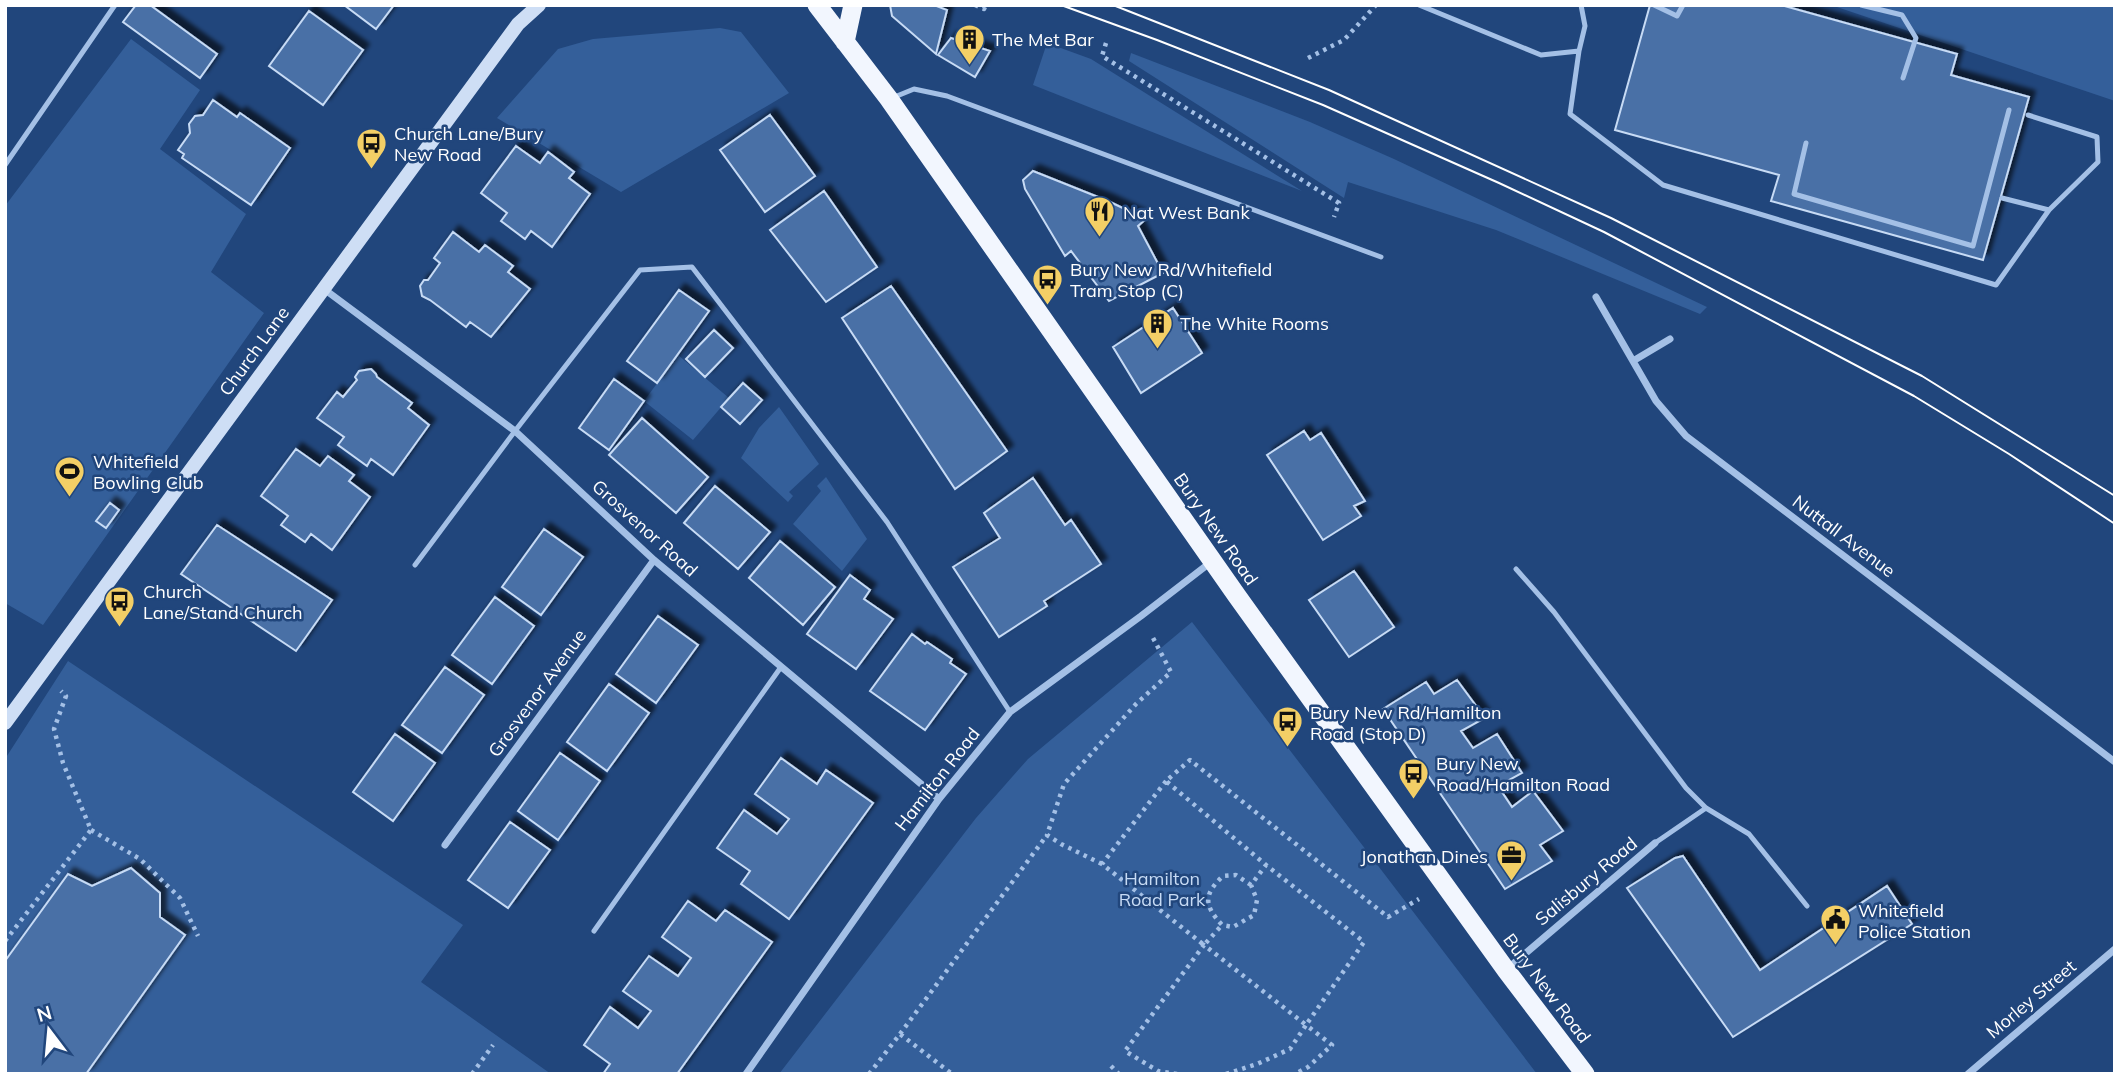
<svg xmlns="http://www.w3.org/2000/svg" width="2120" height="1079" font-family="Mulish,sans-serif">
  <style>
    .green { fill: #345f9a }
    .building { fill: #4a70a6; stroke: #c7dbf5; stroke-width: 2; filter: url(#shadow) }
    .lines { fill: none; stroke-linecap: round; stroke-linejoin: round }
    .path { stroke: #a4c0e6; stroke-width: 4.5; stroke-dasharray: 3.5 5; stroke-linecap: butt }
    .service { stroke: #a4c0e6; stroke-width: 5 }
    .minor { stroke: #a4c0e6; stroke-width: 7 }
    .secondary { stroke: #cedef5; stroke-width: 14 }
    .trunk { stroke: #f2f6fe; stroke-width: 19 }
    .tram { stroke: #fff; stroke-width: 2 }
    .labels { text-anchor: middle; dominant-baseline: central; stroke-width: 5; stroke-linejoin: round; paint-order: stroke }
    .poi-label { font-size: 18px; fill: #fff; stroke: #21467c; text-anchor: start }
    .street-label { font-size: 18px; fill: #fff; stroke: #21467c }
    .park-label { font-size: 18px; fill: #c7dbf5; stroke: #21467c }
  </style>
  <defs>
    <filter id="shadow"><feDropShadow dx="6" dy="-6" stdDeviation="2" flood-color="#0009"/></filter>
  </defs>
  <rect width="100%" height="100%" fill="#21467c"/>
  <!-- green -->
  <path class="green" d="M1831 5H2115V101Z
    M720 28 741 32 789 93 621 192 497 118 558 49 593 39Z
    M131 39 200 90 160 149 246 214 211 272 264 313 43 625 5 603V206Z
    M1047 43 1091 59 1302 191 1033 85Z
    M1131 53 1310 122 1394 159 1707 307 1700 314 1496 230 1348 182 1344 198 1129 61Z
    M678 355 729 398 693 440 644 401Z
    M779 407 819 464 789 492 793 496 788 502 741 458 759 428Z
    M826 477 867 539 842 571 793 524 821 491 817 486Z
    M1192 622 1537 1074H779L976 818 1028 759Z
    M68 661 463 925 421 982 551 1074H5V759Z"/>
  <!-- building -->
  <path class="building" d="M136 5H150L217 54 200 78 123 22Z
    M344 5H394L376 29Z
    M890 5H934L947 10 936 54 892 16Z
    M1650 5H1781L1957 54 1951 75 2029 97 1983 260 1771 201 1779 175 1615 130Z
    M309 11 363 50 323 105 269 66Z
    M951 38 990 51 975 77 938 55Z
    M213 100 237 117 240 113 290 148 251 205 182 158 184 154 178 150 190 133 189 124 195 116 203 115Z
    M770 115 815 176 765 212 720 150Z
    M516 146 540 163 548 152 574 172 569 178 590 194 552 247 531 231 525 239 501 221 507 213 481 193Z
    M1033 171 1108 201 1146 219 1138 226 1163 273 1109 301 1071 251 1065 256 1025 189 1023 180Z
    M824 191 877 267 826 302 770 230Z
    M453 232 479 252 485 245 513 266 508 272 530 289 491 337 470 322 466 327 430 300 422 296 420 286 424 280H428L440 263 434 258Z
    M891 286 1007 451 955 489 842 318Z
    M679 290 709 311 657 383 627 361Z
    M1173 308 1202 353 1141 393 1113 347Z
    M714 330 733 348 705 377 686 359Z
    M371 369 376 374 377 377 412 403 408 408 429 425 393 475 371 459 367 466 338 445 344 437 317 418 337 392 343 397 357 380 355 377 359 371Z
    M614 379 644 401 609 450 579 428Z
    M743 383 762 400 740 424 721 407Z
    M642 418 708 477 676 513 609 455Z
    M1304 431 1310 440 1321 433 1365 501 1354 506 1361 516 1323 540 1267 455Z
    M296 449 320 466 328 456 354 475 349 481 370 497 332 550 311 534 305 542 281 525 288 516 261 496Z
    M1033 478 1065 525 1071 520 1101 564 1044 601 1047 606 999 637 953 567 1000 538 984 513Z
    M715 486 770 532 738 569 684 523Z
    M110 503 119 510 106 528 96 521Z
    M217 525 332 600 296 651 181 574Z
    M544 529 583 557 541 615 502 587Z
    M780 541 835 587 803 625 749 578Z
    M1354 571 1394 627 1349 657 1309 600Z
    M850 575 870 590 864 599 893 619 856 669 807 634Z
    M495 597 534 626 492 684 452 655Z
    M658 616 698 645 656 703 616 674Z
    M912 634 925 644 927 642 952 659 950 663 966 674 925 730 870 691Z
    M445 667 484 695 442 753 402 725Z
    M1457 680 1485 718 1461 731 1473 748 1497 734 1522 773 1498 786 1512 807 1533 791 1563 831 1540 845 1552 861 1505 889 1383 709 1426 682 1434 694Z
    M609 684 649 713 607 771 567 742Z
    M395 734 435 763 393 821 353 792Z
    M560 753 600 781 558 840 518 811Z
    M781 758 817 784 826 770 873 803 789 919 741 884 750 871 717 848 744 810 777 834 789 819 755 794Z
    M510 822 550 850 508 908 468 880Z
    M1683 856 1760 970 1887 886 1912 924 1733 1037 1627 888 1675 858Z
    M131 868 160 893V917L185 935 86 1074H5V961L68 874 92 886Z
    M688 901 716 921 725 910 772 942 677 1074H603L610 1064 584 1045 610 1007 638 1028 651 1011 623 991 649 956 678 976 691 958 662 937Z"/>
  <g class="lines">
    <!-- path -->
    <path class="path" d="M975 5 984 9 986 5
      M1106 43 1102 56 1339 203 1334 217
      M1308 58 1344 40 1376 5
      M1166 781 1102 864 1204 945 1222 925
      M91 830 140 859 180 898 198 936
      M1102 864 1061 844 1047 835 1064 784 1136 704 1171 672 1152 636
      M1251 885 1236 875 1223 876C1203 895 1204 905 1222 925L1233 927 1254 915 1257 900 1251 885 1266 865
      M5 941 91 830 63 763 54 729 66 696 61 691
      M900 1034 1047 835
      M1111 1066 1119 1074
      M472 1074 493 1045
      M869 1074 900 1034 952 1074
      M1177 1074 1158 1071 1125 1051 1204 945 1306 1025 1364 942 1266 865 1166 781 1190 760 1388 917 1419 899
      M1226 1074 1257 1064 1290 1049 1306 1025 1332 1045 1308 1067 1295 1074"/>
    <!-- service -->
    <path class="service" d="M1419 5 1541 55 1579 51
      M1581 5 1585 26 1579 51 1570 114 1663 185 1996 285 2049 210 2002 198
      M1654 5 1677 16 1683 5
      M1861 5 1902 15 1916 38 1903 78
      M892 98 914 89 947 96 1381 257
      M2028 115 2097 137 2098 162 2049 210
      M1806 143 1794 194 1973 246 2009 110
      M5 165 115 5
      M415 565 515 431 640 270 692 267 887 522 1010 712
      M1516 569 1554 612 1686 788 1706 808 1749 834 1807 906
      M1655 843 1706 808
      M594 931 781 667"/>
    <!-- minor -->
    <path class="minor" d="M324 289 515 431 654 560 939 799
      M1596 297 1656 401 1686 436 2115 762
      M1633 361 1670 339
      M445 845 654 560
      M1506 970 1655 843
      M746 1074 939 799 1010 712 1141 616 1211 562
      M1968 1074 2115 949"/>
    <!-- secondary -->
    <path class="secondary" d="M5 723 518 24 539 5"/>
    <!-- trunk -->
    <path class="trunk" d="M817 5 889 99 1237 596 1506 970 1585 1074
      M845 42 853 5"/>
    <!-- tram -->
    <path class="tram" d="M1061 5 1157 40 1323 105 1499 183 1604 232 1914 396 2009 454 2115 524
      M1113 5 1329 90 1611 218 1922 376 2115 496"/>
  </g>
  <!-- icons -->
  <defs>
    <symbol id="building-pin" viewBox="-11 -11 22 30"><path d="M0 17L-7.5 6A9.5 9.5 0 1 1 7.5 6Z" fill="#f3cf66" stroke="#21467c"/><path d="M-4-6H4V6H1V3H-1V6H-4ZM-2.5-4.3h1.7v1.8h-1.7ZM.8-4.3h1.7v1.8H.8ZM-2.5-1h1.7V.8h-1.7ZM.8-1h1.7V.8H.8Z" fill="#111"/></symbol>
    <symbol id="bus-pin" viewBox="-11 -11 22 30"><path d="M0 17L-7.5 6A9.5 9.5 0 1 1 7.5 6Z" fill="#f3cf66" stroke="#21467c"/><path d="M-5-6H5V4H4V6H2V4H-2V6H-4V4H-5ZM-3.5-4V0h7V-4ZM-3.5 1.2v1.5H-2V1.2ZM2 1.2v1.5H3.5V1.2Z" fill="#111"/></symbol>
    <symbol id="restaurant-pin" viewBox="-11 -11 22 30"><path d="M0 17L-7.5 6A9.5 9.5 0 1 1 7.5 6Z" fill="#f3cf66" stroke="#21467c"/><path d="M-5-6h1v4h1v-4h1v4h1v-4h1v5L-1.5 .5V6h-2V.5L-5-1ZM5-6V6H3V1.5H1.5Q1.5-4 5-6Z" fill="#111"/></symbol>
    <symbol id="stadium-pin" viewBox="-11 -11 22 30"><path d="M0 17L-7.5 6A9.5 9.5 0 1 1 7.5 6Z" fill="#f3cf66" stroke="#21467c"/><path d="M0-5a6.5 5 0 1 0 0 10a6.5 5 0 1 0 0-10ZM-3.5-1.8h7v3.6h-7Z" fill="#111"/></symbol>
    <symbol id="office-pin" viewBox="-11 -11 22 30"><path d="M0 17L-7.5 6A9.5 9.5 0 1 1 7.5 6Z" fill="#f3cf66" stroke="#21467c"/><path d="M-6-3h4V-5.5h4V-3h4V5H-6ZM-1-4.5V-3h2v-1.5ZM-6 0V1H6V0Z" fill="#111"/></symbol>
    <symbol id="civic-pin" viewBox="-11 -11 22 30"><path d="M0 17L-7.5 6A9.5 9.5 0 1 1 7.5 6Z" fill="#f3cf66" stroke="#21467c"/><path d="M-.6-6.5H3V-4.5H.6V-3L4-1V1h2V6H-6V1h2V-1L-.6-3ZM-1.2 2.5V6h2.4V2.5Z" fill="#111"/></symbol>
  </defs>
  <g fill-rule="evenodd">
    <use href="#building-pin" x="952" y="22" width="35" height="47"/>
    <use href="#bus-pin" x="354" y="126" width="35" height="47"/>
    <use href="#restaurant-pin" x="1082" y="194" width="35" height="47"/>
    <use href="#bus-pin" x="1030" y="262" width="35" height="47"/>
    <use href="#building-pin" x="1140" y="306" width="35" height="47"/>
    <use href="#stadium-pin" x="52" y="454" width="35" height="47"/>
    <use href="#bus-pin" x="102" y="584" width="35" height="47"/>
    <use href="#bus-pin" x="1270" y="704" width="35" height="47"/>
    <use href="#bus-pin" x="1396" y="756" width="35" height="47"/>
    <use href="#office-pin" x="1494" y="838" width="35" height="47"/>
    <use href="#civic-pin" x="1818" y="902" width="35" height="47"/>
  </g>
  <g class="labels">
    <!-- poi labels -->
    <g class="poi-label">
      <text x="992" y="39">The Met Bar</text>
      <text x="394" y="133">Church Lane/Bury<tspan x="394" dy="21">New Road</tspan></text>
      <text x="1123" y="212">Nat West Bank</text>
      <text x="1070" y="269">Bury New Rd/Whitefield<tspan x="1070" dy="21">Tram Stop (C)</tspan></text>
      <text x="1180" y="323">The White Rooms</text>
      <text x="93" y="461">Whitefield<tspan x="93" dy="21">Bowling Club</tspan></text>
      <text x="143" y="591">Church<tspan x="143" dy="21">Lane/Stand Church</tspan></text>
      <text x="1310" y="712">Bury New Rd/Hamilton<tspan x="1310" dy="21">Road (Stop D)</tspan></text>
      <text x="1436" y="763">Bury New<tspan x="1436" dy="21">Road/Hamilton Road</tspan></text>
      <text x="1488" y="856" text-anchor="end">Jonathan Dines</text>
      <text x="1858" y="910">Whitefield<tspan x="1858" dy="21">Police Station</tspan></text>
    </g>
    <!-- street labels -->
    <g class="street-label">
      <text transform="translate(254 351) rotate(-54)">Church Lane</text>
      <text transform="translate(645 528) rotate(42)">Grosvenor Road</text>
      <text transform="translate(1216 529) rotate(55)">Bury New Road</text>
      <text transform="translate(1844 536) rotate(37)">Nuttall Avenue</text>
      <text transform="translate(537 693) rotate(-54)">Grosvenor Avenue</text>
      <text transform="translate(937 779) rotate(-52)">Hamilton Road</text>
      <text transform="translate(1586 881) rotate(-40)">Salisbury Road</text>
      <text transform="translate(1547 988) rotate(53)">Bury New Road</text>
      <text transform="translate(2031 999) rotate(-40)">Morley Street</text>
    </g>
    <!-- park labels -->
    <g class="park-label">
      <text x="1162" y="878">Hamilton<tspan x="1162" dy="21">Road Park</tspan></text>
    </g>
  </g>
  <!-- border -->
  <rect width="2120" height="1079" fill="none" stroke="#ffffff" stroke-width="14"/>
  <!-- north arrow -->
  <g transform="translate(49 1030) rotate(344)" stroke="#21467c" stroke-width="5" paint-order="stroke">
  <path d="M0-5L12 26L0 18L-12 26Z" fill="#ffffff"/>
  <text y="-10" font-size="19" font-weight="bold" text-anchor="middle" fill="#ffffff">N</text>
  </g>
</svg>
